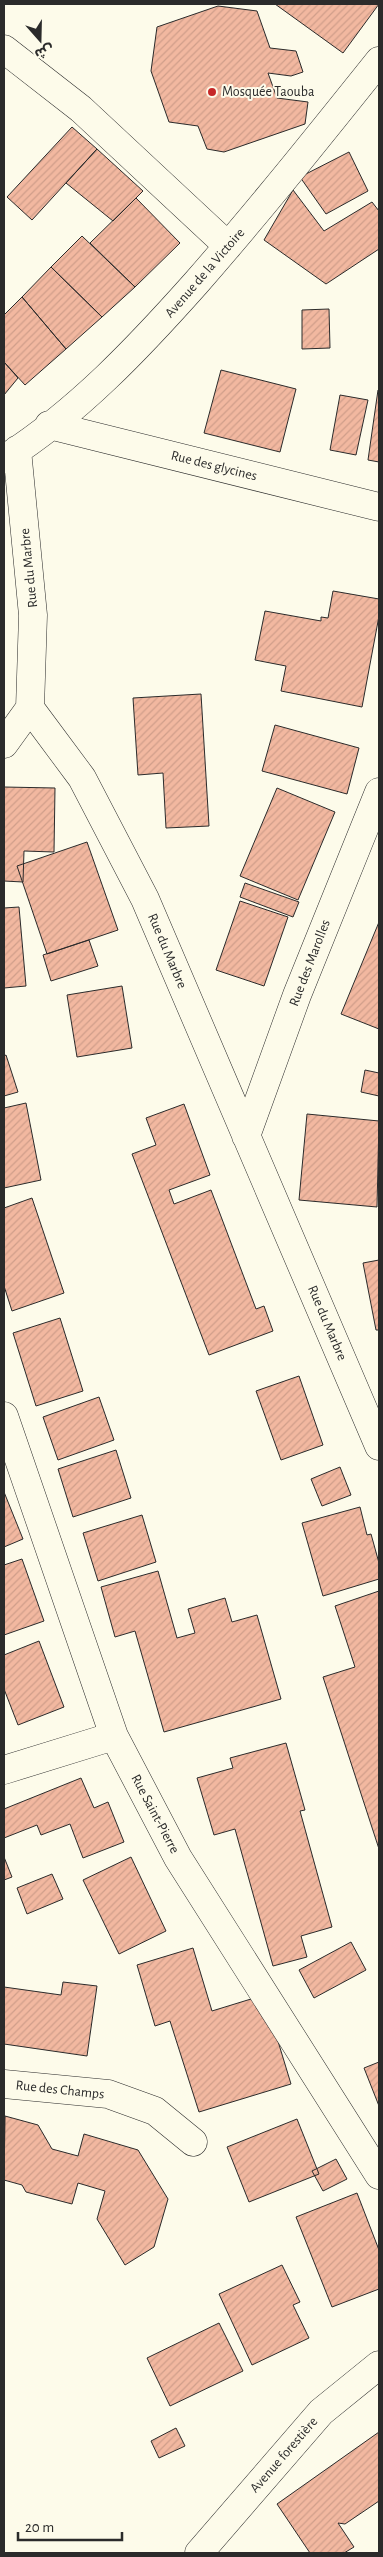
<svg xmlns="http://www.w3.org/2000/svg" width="383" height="2557" font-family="'Alegreya Sans','Noto Sans Arabic',sans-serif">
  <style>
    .building { fill: url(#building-hatch); stroke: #2b2b2b }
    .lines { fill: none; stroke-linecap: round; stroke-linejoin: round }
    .minor-casing { stroke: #2b2b2b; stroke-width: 29 }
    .minor { stroke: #fdfbea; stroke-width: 28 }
    .poi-dot { fill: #c62828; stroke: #fdfbea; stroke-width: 2 }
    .labels { text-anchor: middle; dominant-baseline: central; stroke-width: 4; stroke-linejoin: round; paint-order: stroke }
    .poi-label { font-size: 14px; fill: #2b2b2b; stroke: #fdfbea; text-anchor: start }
    .street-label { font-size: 14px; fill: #2b2b2b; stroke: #fdfbea }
  </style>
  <defs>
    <pattern id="building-hatch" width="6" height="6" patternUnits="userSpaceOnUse" patternTransform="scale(1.25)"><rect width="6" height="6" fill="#f2b8a0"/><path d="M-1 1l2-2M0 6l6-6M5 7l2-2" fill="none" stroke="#d09e8a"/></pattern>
  </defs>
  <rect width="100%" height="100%" fill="#fdfbea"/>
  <!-- building -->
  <path class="building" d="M275 4H379L343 53Z
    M218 6 257 11 270 48 296 51 303 72 291 76 268 73 277 98 308 102 305 124 224 152 207 149 198 126 169 122 151 71 157 27Z
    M72 127 97 149 32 220 7 197Z
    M97 149 143 191 113 221 66 183Z
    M349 152 368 191 326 214 300 177Z
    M293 190 324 231 372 202 379 211V249L326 284 264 240Z
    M136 198 180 243 135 287 90 243Z
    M82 236 135 287 102 317 51 267Z
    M51 267 102 317 66 349 22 297Z
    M22 297 66 349 25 385 4 362V315Z
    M329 309 330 348 302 349V310Z
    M4 362 18 378 4 395Z
    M221 370 296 389 280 452 204 433Z
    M378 390H379V462L368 460Z
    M340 395 368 400 356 455 330 450Z
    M333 591 379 599V616L362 707 281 691 286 666 255 660 265 611 321 621V617L328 618Z
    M201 694 209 826 166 828 163 773 138 775 133 698Z
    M275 725 359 748 347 794 262 771Z
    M4 787 55 788 54 852 24 851 23 882 4 881Z
    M277 788 335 812 298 900 240 876Z
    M87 842 118 930 47 954 17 866Z
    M245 883 299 902 293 917 240 897Z
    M240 901 288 917 264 986 216 970Z
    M19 907 26 986 4 988V908Z
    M379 922V1029L341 1014Z
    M89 940 98 966 51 981 43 955Z
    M122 986 132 1048 77 1057 67 995Z
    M6 1055 18 1092 4 1096V1056Z
    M365 1070 379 1073V1096L361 1092Z
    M26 1103 41 1180 4 1188V1108Z
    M184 1104 210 1175 169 1190 174 1204 211 1190 256 1309 264 1306 273 1331 209 1355 132 1154 156 1145 146 1118Z
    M307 1114 379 1121 377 1207 299 1200Z
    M32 1198 64 1293 12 1311 4 1286V1208Z
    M379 1260V1330H376L363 1263Z
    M60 1318 83 1391 36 1406 13 1333Z
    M299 1376 323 1445 281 1460 256 1391Z
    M99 1397 114 1440 58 1460 43 1417Z
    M116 1450 131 1498 73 1517 58 1469Z
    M340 1467 351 1495 322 1506 311 1479Z
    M4 1492 23 1539 4 1547Z
    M360 1507 367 1535 371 1534 379 1563V1579L323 1596 302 1523Z
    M142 1515 156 1562 98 1581 83 1533Z
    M22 1559 44 1621 4 1635V1565Z
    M158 1571 177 1638 195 1633 188 1609 225 1598 232 1622 257 1615 281 1699 164 1732 135 1631 115 1637 101 1587Z
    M379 1591V1849L323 1677 355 1667 335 1606Z
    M39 1641 64 1707 18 1725 4 1689V1655Z
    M286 1743 305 1810 300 1811 332 1927 301 1936 307 1957 273 1966 235 1829 214 1835 197 1778 233 1768 230 1758Z
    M81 1778 94 1808 108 1802 124 1842 83 1858 70 1824 41 1835 37 1825 4 1838V1809Z
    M4 1857 12 1877 4 1880Z
    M131 1857 166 1931 119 1954 83 1880Z
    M52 1874 63 1899 27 1914 17 1888Z
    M351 1942 366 1970 314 1998 299 1970Z
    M193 1948 212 2011 264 1995 291 2084 199 2112 170 2021 155 2026 137 1965Z
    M63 1982 97 1986 87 2056 4 2044V1987L61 1995Z
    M379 2062V2106L364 2068Z
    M5 2116 38 2125 52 2149 78 2156 84 2134 138 2150 168 2199 154 2247 125 2265 97 2219 105 2191 78 2183 72 2204 26 2192 22 2185 4 2180Z
    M297 2119 319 2174 249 2202 227 2147Z
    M336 2159 347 2179 323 2191 312 2171Z
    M357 2193 379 2250V2289L332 2307 296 2217Z
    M282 2265 300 2302 293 2305 309 2338 252 2365 219 2294Z
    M219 2323 243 2371 170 2406 147 2358Z
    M176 2428 185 2446 159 2458 151 2441Z
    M379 2432V2501L345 2524 338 2523 354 2547 344 2553H310L277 2504Z"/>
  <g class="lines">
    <defs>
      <path id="minor" d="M4 49 81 109 228 246
        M49 425 379 507
        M17 450 33 615 30 708 82 778 145 899 379 1446
        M4 459C78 412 139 347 196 283 259 211 319 136 379 61
        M4 744 30 708
        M246 1136 297 995 379 792
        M4 1416 114 1736 178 1858 379 2175
        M4 1770 114 1736
        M4 2084 108 2094 155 2111 193 2142
        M199 2553 321 2412 379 2365"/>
    </defs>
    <!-- minor casing -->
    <use href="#minor" class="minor-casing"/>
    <!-- minor -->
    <use href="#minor" class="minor"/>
  </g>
  <!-- markers -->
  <circle class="poi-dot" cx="212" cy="92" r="5"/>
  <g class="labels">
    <!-- poi labels -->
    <g class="poi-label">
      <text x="222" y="92">Mosquée Taouba</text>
    </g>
    <!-- street labels -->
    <g class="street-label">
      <text transform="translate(205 273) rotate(-49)">Avenue de la Victoire</text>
      <text transform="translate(214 466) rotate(14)">Rue des glycines</text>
      <text transform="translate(29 568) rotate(-96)">Rue du Marbre</text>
      <text transform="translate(167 951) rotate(67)">Rue du Marbre</text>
      <text transform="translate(310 963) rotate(-69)">Rue des Marolles</text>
      <text transform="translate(327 1323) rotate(67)">Rue du Marbre</text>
      <text transform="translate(155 1814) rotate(62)">Rue Saint-Pierre</text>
      <text transform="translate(60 2090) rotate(6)">Rue des Champs</text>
      <text transform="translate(284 2455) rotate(-49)">Avenue forestière</text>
    </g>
  </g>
  <!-- border -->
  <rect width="383" height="2557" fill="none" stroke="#2b2b2b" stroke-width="10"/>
  <!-- north arrow -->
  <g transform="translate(40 40) rotate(160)" stroke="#fdfbea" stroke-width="4" paint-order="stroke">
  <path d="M0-4L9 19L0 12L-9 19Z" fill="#2b2b2b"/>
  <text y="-8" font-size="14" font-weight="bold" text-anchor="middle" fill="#2b2b2b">ش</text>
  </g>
  <!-- scale -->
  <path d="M18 2532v8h104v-8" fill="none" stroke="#2b2b2b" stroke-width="2.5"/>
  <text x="25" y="2532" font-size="15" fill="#2b2b2b" stroke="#fdfbea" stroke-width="4" paint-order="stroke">20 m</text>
</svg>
